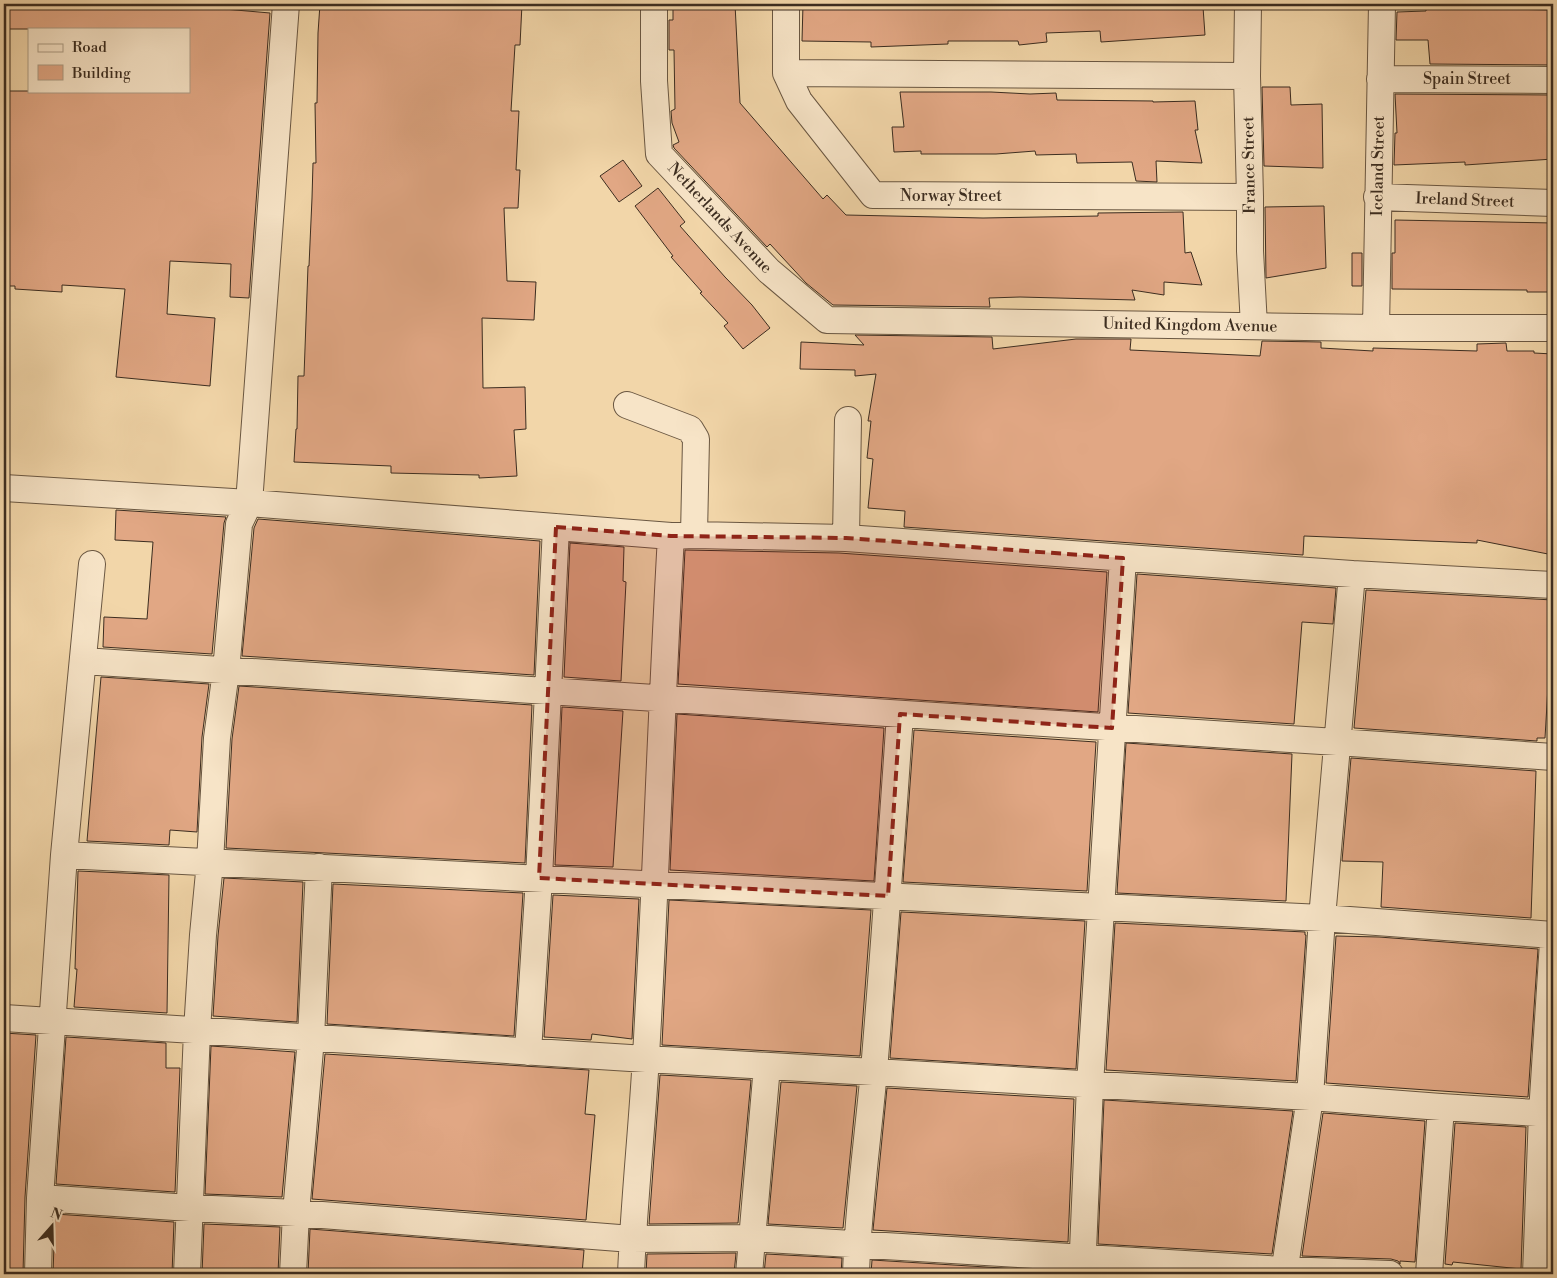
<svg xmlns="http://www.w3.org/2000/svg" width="1557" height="1278" font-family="'Libre Bodoni',serif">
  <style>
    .building { fill: #e1a784; stroke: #3c2d20 }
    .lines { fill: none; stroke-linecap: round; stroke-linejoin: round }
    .street-casing { stroke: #6a5742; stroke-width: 28 }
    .street { stroke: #f7e4c7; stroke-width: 26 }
    .marked { fill: #8f2418; fill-opacity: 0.2; stroke: #8f2418; stroke-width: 4; stroke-dasharray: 10 6; stroke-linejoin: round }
    .labels { text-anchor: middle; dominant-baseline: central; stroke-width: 4; stroke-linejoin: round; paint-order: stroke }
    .street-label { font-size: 16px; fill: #3c2d20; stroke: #f7e4c7 }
  </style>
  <rect width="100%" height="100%" fill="#f2d6a9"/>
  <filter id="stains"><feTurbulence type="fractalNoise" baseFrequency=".004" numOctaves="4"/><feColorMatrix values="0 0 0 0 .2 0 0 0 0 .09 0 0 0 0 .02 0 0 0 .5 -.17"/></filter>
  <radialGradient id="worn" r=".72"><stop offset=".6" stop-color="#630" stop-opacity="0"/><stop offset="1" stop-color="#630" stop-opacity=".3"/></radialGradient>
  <!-- building -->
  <path class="building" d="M4 4H178V5L270 13 249 298 230 297 231 264 170 261 167 314 215 318 210 386 116 377 125 289 62 285V292L15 289V286H4V91H189V29H4Z
    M320 4H522L520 45H515L511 111H519L516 170H520L518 208H504L507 281 536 282 534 320 482 318 483 388 525 387 526 429 514 430 517 476 479 478V475L391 473V466L294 462 296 429H297L298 376H304L308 266H309L312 198 313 163H316L315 103H317L318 33Z
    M673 4H735L740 103 823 199 827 195 846 215 983 218 1098 216V213L1183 212 1185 253 1191 252 1202 285 1164 282V295L1132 290 1135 300 1020 297 989 298 990 307 833 305 806 283 770 244 767 247 674 148 673 145 679 142 672 123 671 111 675 109 674 50H669V20H673Z
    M803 4H887V7L913 6V7L1008 4V8L1043 4V7L1094 6V8L1130 5 1131 9 1203 7 1205 35 1101 42 1100 31 1046 33 1047 42 1019 45 1018 41H948V44L871 47V42L802 41Z
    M1426 5H1502V9L1553 10V65L1430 64 1428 40H1396L1397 12 1426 11Z
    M1262 87H1290L1291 105 1322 104 1323 168 1264 166Z
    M900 92H991L1030 94 1056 93 1057 100 1153 101V102L1195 101 1198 130H1195L1202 163 1156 161 1157 182 1136 181 1132 162 1077 163 1076 154 1036 155 1035 151 996 154H921V151L894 152 892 127H904Z
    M1395 94 1553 95V159L1465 165V162L1394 165 1395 133H1397Z
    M623 160 642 186 619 202 600 176Z
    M658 188 685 222 680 226 725 277 752 305 770 328 743 349 724 326 728 323 700 293 702 292 671 257 673 256 635 206Z
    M1324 206 1326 268 1266 278 1265 207Z
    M1395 220 1553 223V292H1527V290L1392 289V253H1395Z
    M1352 253H1362V286H1352Z
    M855 335 992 337 993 349 1076 339H1131L1130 350 1260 356 1262 341 1321 342V348L1373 351V348L1477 351V344L1506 343 1507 351H1534V353L1553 354V468L1550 518H1553V555L1477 540V543L1304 536 1303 555 904 527 905 511 868 508 873 459 867 458 871 421H868L876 374 855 376V370L800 369 801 342 864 345Z
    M116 510 226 517 224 523 212 654 103 647 104 617 147 619 153 542 115 540Z
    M258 519 540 541 534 675 242 656 254 528Z
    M570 543 624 547 623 581 626 582 621 681 564 677Z
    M685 550 839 553 1107 572 1098 712 678 684Z
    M1137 574 1336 588 1333 624 1302 622 1294 724 1128 713Z
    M1366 590 1553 600 1545 738H1537V741L1354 728Z
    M101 677 209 684 202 737 197 832 170 830 169 845 87 841Z
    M239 686 532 705 525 863 226 848 232 739Z
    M562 707 623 711 613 867 555 865Z
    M677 714 884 728 874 881 670 870Z
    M914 730 1096 742 1087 891 903 882Z
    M1126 743 1292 754 1286 901 1117 893Z
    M1351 758 1536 771 1531 918 1381 907 1383 862 1342 861Z
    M78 871 169 875 167 1013 74 1007 77 969H75Z
    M224 878 303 882 297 1022 213 1016 218 936Z
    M333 884 523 893 514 1036 327 1024Z
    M553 895 639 899 632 1039 592 1034 591 1040 544 1037Z
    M669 900 871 910 860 1056 662 1045Z
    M901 912 1085 921 1076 1069 890 1058Z
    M1115 923 1305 932V935H1306L1296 1081 1106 1070Z
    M1336 936 1379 937 1538 949 1528 1097 1326 1083Z
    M4 1033 36 1035 25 1197 23 1274H4Z
    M66 1037 166 1043V1068H180L175 1192 56 1184Z
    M211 1046 295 1052 282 1197 205 1194Z
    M325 1054 589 1070 585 1114 595 1115 586 1220 312 1199Z
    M660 1075 751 1080 738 1223 649 1224Z
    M781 1082 857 1086 843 1228 768 1224Z
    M887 1088 1074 1099 1068 1242 873 1230Z
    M1104 1100 1293 1111 1272 1254 1098 1244Z
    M1323 1113 1425 1121 1415 1262 1400 1261V1264L1398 1261 1391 1259 1302 1256Z
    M1455 1123 1526 1127 1521 1269 1453 1262 1452 1265 1445 1264Z
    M55 1214 174 1222 172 1274H53Z
    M1553 1214V1272H1551Z
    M204 1224 280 1227 278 1274H202Z
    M310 1229 584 1250 582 1274H308Z
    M736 1253 734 1274H646L647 1254Z
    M766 1254 842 1258 841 1274H764Z
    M872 1260 1067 1272V1274H871Z"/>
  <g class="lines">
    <defs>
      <path id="street" d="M654 4V81L659 154 769 271 827 320 1376 328H1553
        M786 4V73L799 101 873 195 1250 197
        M1248 4 1247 76 1250 197V251L1254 326
        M786 73 1247 76
        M1380 79 1553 80
        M1377 197 1553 203
        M1376 328 1382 4
        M627 405 690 429 696 439 694 535
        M4 488 249 503 671 536 694 535 846 538 1352 574 1553 585
        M846 538 848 420
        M83 661 1337 742 1553 757
        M64 855 1322 918 1553 935
        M4 1018 646 1059 1310 1097 1441 1107 1553 1114
        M528 1052 539 878 556 527
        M40 1198 190 1208 296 1213 632 1239 752 1238 1284 1270 1390 1274
        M38 1274 40 1198 64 855 92 564
        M187 1274 197 1031 203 935 210 862 217 738 226 671 239 524 249 503 286 4
        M293 1274 296 1213 311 1038 319 867
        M631 1274C634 1201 642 1129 646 1056 656 883 661 710 671 536
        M749 1274 767 1066
        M856 1274C858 1206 868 1138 874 1070 884 951 892 833 900 714
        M1082 1274 1090 1085 1123 558
        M1284 1274 1310 1097 1322 918 1352 574
        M1429 1274 1441 1107
        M1536 1274 1542 1113 1553 942"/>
    </defs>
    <!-- street casing -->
    <use href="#street" class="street-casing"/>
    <!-- street -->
    <use href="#street" class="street"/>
  </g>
  <!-- marked area -->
  <path class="marked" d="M556 527 671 536 846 538 1123 558 1112 728 900 714 888 896 539 878Z"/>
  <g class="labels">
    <!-- street labels -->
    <g class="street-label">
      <text x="1467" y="79">Spain Street</text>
      <text transform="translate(1249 165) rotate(-91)">France Street</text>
      <text transform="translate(1378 166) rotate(-89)">Iceland Street</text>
      <text x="951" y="196">Norway Street</text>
      <text transform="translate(1465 200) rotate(2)">Ireland Street</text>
      <text transform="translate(720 218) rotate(47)">Netherlands Avenue</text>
      <text transform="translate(1190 325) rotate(1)">United Kingdom Avenue</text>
    </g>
  </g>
  <!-- margin -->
  <rect width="1557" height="1278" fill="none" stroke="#f2d6a9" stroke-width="20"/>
  <rect x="5" y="5" width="1547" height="1268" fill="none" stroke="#3c2d20" stroke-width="2.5"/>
  <rect x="10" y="10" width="1537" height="1258" fill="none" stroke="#3c2d20"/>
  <!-- legend -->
  <rect x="28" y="28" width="162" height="65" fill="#f7e4c7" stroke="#ac9b84"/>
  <rect x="38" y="44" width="25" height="8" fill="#f7e4c7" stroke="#ac9b84"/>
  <text x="72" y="52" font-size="15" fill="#3c2d20">Road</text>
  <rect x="38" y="65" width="25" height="15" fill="#e1a784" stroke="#ac9b84"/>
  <text x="72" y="78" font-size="15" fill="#3c2d20">Building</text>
  <!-- north arrow -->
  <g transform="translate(52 1226) rotate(20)" stroke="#f7e4c7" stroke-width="4" paint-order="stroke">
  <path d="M0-4L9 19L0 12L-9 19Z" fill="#3c2d20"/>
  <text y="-8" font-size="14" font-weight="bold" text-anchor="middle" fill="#3c2d20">N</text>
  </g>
  <rect width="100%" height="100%" filter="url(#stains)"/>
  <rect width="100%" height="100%" fill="url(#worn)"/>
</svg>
